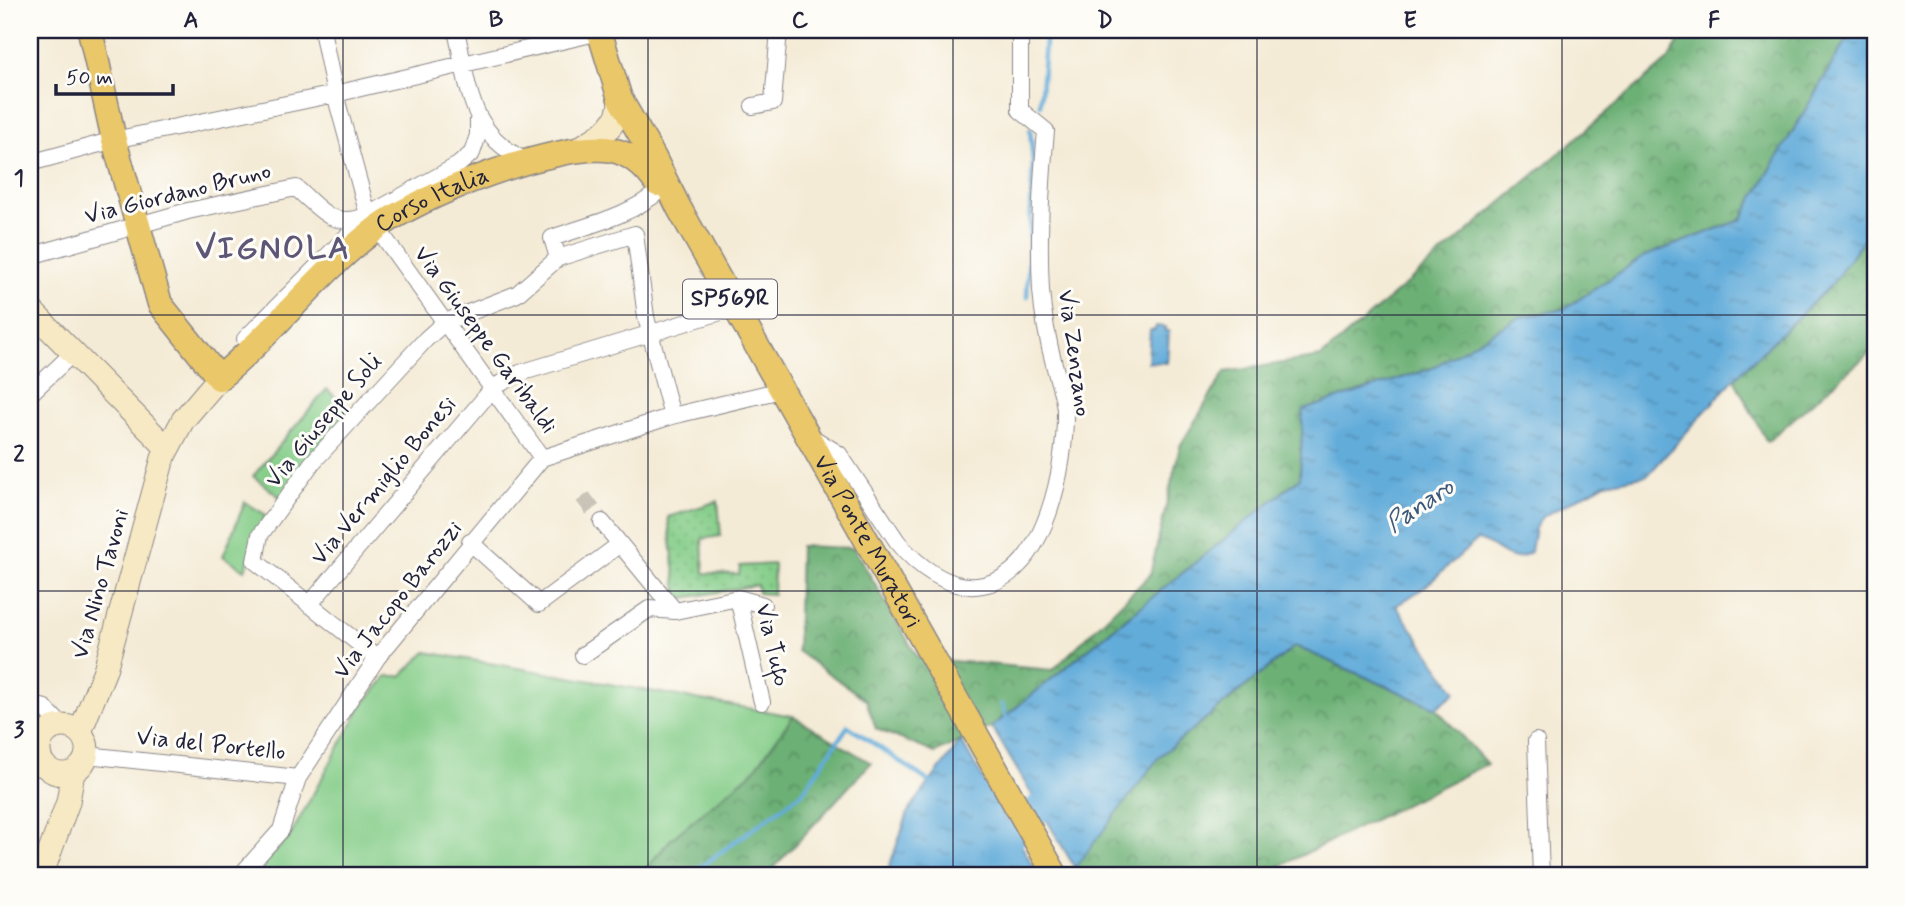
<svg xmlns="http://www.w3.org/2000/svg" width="1905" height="906" font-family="Mynerve,sans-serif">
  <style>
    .grass { fill: url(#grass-dots); stroke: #547862; stroke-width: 2 }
    .forest { fill: url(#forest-crowns); stroke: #476958; stroke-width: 2 }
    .garden { fill: #85cd89; stroke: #547862; stroke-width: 2 }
    .water { fill: url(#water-ripples); stroke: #42678a; stroke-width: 2 }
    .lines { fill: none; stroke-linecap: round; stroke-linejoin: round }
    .stream { stroke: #62acda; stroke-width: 4.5 }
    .river { stroke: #62acda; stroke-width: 28 }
    .street-tunnel { stroke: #cac3b7; stroke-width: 16; stroke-dasharray: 16 8; stroke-linecap: butt }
    .street-casing { stroke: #8b8688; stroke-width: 18 }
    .secondary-casing { stroke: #8b8688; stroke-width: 25 }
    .primary-casing { stroke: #8b8688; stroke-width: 27 }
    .street { stroke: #fff; stroke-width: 16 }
    .secondary { stroke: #f7e9c3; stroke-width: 23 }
    .primary { stroke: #eac769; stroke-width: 24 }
    .grid { fill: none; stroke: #22223b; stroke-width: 2; stroke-opacity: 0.55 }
    .labels { text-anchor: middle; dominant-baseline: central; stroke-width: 6; stroke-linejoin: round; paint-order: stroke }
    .shield { fill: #fdfcf7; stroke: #646373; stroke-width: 2 }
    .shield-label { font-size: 23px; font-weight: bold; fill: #22223b }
    .street-label { font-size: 24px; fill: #22223b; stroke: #fdfcf7 }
    .water-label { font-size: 26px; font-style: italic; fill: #3c597b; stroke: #fdfcf7 }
    .district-label { font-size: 32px; font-weight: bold; letter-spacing: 2px; fill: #5e5677; stroke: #fdfcf7 }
    .neatline { fill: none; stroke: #22223b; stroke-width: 2.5 }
    .grid-label { font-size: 23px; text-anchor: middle; font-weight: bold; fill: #22223b }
  </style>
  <defs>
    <pattern id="grass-dots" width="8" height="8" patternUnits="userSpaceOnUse" patternTransform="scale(1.75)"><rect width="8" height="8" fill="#85cd89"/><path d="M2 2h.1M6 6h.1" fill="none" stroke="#73b077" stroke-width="1.8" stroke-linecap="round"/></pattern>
    <pattern id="forest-crowns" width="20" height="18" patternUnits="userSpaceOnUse" patternTransform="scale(1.75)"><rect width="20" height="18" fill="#6cb075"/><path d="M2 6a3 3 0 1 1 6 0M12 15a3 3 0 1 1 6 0" fill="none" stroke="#588f61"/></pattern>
    <pattern id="water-ripples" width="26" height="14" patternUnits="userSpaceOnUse" patternTransform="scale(1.75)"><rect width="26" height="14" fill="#62acda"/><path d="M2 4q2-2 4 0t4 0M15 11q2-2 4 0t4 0" fill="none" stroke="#508cb2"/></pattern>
  </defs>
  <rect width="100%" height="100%" fill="#fdfcf7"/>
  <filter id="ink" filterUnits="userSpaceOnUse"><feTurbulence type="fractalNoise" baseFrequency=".0143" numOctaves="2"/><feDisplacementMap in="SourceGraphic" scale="14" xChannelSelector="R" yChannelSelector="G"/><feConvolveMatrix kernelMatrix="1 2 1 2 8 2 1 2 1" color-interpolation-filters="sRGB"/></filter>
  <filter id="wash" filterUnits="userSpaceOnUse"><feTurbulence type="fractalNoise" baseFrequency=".00686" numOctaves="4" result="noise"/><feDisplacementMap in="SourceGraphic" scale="28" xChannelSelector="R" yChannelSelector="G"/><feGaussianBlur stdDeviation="1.57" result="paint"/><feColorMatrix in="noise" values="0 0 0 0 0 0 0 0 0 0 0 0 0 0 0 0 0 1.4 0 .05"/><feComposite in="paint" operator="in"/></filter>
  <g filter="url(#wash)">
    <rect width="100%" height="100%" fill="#f4ebd6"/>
    <!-- grass -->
    <path class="grass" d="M718 501 721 536 702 539 704 573 739 574 740 566 774 564 773 594 758 593 757 585 678 599 668 517Z"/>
    <!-- forest -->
    <path class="forest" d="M1686 30H1852L1741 220 1645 256 1564 309 1520 317 1430 369 1303 410 1300 478 992 727 935 753 876 729 866 700 797 651 800 546 854 548 918 658 1053 670 1150 575 1180 446 1225 372 1321 357 1668 60Z
      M1875 223V348L1767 442 1734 379 1832 284Z
      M1295 646 1436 708 1487 764 1260 876H1066L1160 756Z
      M793 716 871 763 766 876H640L670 840 753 771Z"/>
    <!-- garden -->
    <path class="garden" d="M327 389 350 412 281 498 253 476Z
      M245 502 266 515 245 570 223 556Z
      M426 652 793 716 753 771 670 840 640 876H253L290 836 361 707 387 676H401Z"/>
    <!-- water -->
    <path class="water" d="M1852 30H1875V223L1832 284 1734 379 1648 475 1606 483 1542 517 1535 528 1531 551C1509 569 1498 544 1477 540L1425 587 1396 606 1456 692 1436 708 1295 646 1160 756 1075 868 992 727 1300 478 1303 410 1430 369 1520 317 1564 309 1645 256 1741 220Z
      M1156 326 1165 327V331H1169L1167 363 1148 362 1150 330H1155Z
      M961 741 1039 876H886L909 810Z"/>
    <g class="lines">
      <!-- stream -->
      <path class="stream" d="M1040 105 1046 30
        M1027 297 1033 162 1030 130
        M1002 704 1007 722
        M692 876 699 868 802 793 848 726 934 785"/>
      <!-- river -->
      <path class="river" d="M984 876 1011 838 1065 780"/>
    </g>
  </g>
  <g filter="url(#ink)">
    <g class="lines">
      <!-- street-tunnel -->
      <path class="street-tunnel" d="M583 497 602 522"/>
      <defs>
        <path id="street" d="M322 30 335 94 368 215 542 458
          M456 30C469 88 469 136 529 162
          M753 106 773 102 779 30
          M30 163 114 140 335 94 600 32
          M660 190C631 216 588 225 552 238L558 258 635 234 646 317 672 416
          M30 256 188 211 296 188C320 208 330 228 363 217
          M245 339 368 215 458 165 472 153 478 135V120
          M30 394 74 352
          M810 436 839 454 897 541C916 565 950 592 983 585 1047 573 1066 464 1065 410 1064 396 1058 381 1055 368 1048 342 1043 317 1041 290 1038 236 1041 185 1046 131L1020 110V30
          M542 458 672 416 781 390
          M602 522 675 611
          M470 542 539 604 620 544
          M738 598 762 702
          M309 605 494 387 520 373 734 308
          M583 655 649 609 675 611 738 598 763 605
          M377 658 255 561 260 535 312 463 426 339 445 322 517 294 558 258
          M30 704 45 708 62 726
          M1536 741 1541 876
          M87 755 298 778
          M30 770 43 764
          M240 876 281 830 298 778 377 658 542 458"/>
        <path id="secondary" d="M578 149C599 136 621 126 620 99
          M30 309 167 448
          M39 750a24 24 0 1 1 48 0a24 24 0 1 1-48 0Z
          M80 732 105 670 163 458 183 420 219 378
          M41 876 68 802 73 772"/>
        <g id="primary">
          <path id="s1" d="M90 30 114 140 160 304 219 378C274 333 317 274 373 231 415 197 559 140 612 150 632 154 646 168 657 184"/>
          <path id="s2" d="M599 30 620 99 654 158 679 208 1056 876"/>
        </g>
      </defs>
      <!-- street casing -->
      <use href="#street" class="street-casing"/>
      <!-- secondary casing -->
      <use href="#secondary" class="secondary-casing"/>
      <!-- primary casing -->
      <use href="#primary" class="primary-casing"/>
      <!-- street -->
      <use href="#street" class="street"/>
      <!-- secondary -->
      <use href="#secondary" class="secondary"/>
      <!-- primary -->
      <use href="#primary" class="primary"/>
    </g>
  </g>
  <!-- grid -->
  <path class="grid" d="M343 30V876M648 30V876M953 30V876M1257 30V876M1562 30V876M30 315H1875M30 591H1875"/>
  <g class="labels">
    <!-- shield labels -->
    <rect class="shield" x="683" y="279.5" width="94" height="39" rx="5"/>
    <g class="shield-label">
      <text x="730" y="299">SP569R</text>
    </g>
    <!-- street labels -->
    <g class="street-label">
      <text transform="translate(178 194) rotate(-14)">Via Giordano Bruno</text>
      <text stroke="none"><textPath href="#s1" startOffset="658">Corso Italia</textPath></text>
      <text transform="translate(485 340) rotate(54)">Via Giuseppe Garibaldi</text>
      <text transform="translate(1074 353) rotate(82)">Via Zenzano</text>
      <text transform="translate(324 421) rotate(-50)">Via Giuseppe Soli</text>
      <text transform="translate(384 481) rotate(-50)">Via Vermiglio Bonesi</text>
      <text stroke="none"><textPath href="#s2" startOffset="579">Via Ponte Muratori</textPath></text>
      <text transform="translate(101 584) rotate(-74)">Via Nino Tavoni</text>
      <text transform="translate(398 600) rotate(-52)">Via Jacopo Barozzi</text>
      <text transform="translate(772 645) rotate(77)">Via Tufo</text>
      <text transform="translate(211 745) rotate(6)">Via del Portello</text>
    </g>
    <!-- water labels -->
    <g class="water-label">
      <text transform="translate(1420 506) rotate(-34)">Panaro</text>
    </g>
    <!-- district labels -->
    <g class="district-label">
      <text x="273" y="249">VIGNOLA</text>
    </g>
  </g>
  <!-- margin -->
  <rect width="1905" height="906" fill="none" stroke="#fdfcf7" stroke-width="77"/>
  <!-- scale -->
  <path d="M56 84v10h117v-10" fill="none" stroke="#22223b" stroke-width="3.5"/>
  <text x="66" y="84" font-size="21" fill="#22223b" stroke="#fdfcf7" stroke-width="5" paint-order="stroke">50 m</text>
  <rect x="38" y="38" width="1829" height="829" class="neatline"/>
  <g class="grid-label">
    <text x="191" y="27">A</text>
    <text x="496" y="27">B</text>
    <text x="800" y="27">C</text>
    <text x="1105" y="27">D</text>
    <text x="1410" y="27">E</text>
    <text x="1714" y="27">F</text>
    <text x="19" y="185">1</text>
    <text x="19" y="461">2</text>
    <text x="19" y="737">3</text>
  </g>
</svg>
